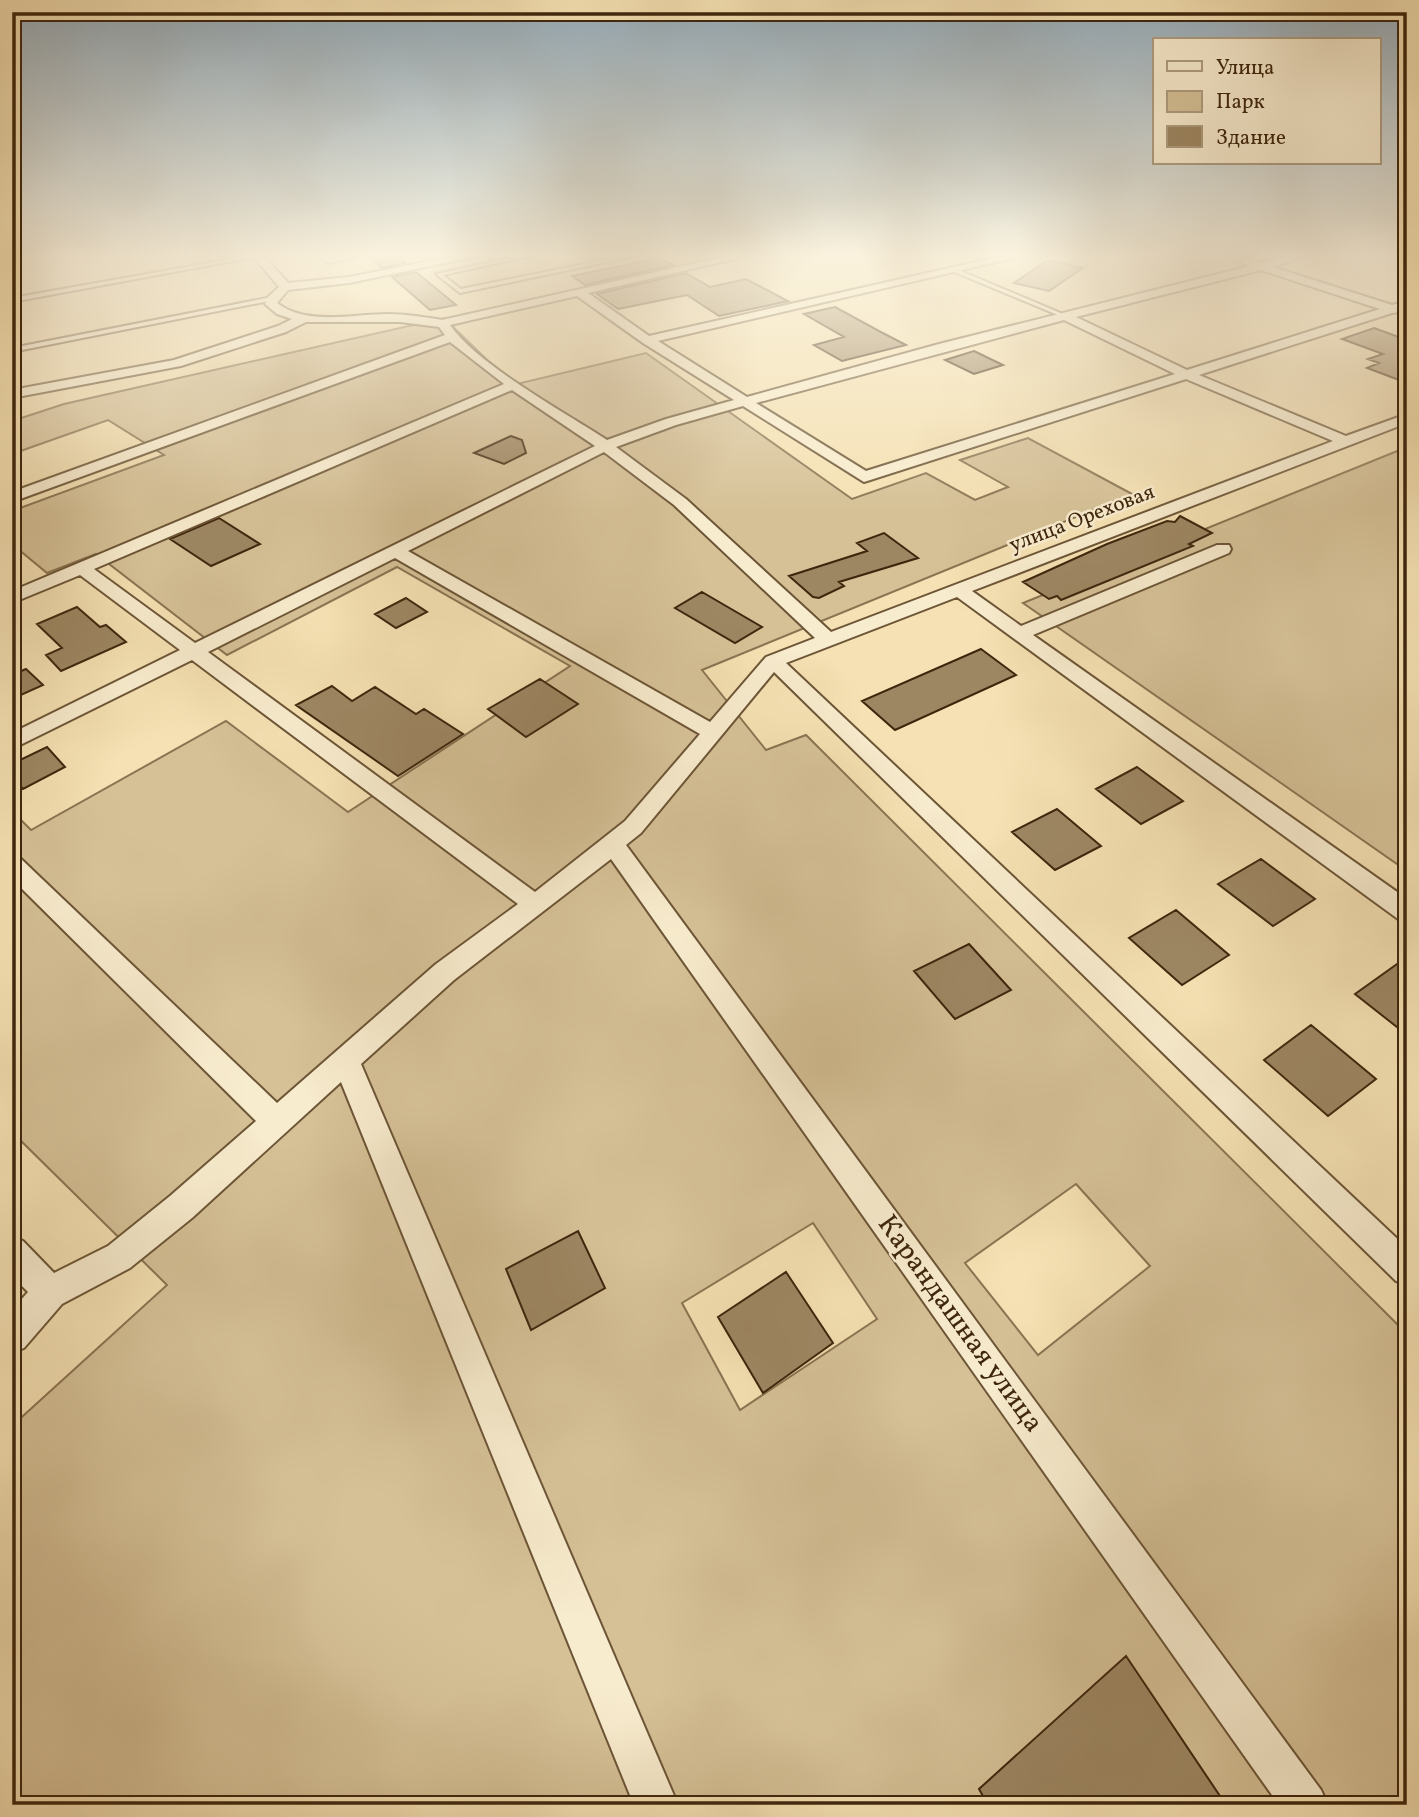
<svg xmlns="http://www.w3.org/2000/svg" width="1419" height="1817" font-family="Vollkorn,serif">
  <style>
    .green { fill: #d6c197; stroke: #8a7452; stroke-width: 2; fill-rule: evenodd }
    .building { fill: #9d8763; stroke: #3e260d; stroke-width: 2 }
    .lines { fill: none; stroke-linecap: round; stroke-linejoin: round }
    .lane-casing { stroke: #6c5536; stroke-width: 4 }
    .street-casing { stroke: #6c5536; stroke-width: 4 }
    .lane { fill: #f8ecce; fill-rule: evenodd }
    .street { fill: #f8ecce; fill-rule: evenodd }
    .labels { text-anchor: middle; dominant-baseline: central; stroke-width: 5; stroke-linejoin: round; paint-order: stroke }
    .far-street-label { font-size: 21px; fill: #3e260d; stroke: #f8ecce }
    .near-street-label { font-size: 28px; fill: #3e260d; stroke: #f8ecce }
  </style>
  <rect width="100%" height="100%" fill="#f5e1b3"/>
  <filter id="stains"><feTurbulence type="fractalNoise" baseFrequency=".00286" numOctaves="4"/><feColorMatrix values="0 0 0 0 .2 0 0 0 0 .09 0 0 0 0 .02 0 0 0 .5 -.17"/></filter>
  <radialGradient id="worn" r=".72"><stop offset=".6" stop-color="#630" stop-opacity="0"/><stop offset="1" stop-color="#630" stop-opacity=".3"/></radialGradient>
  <!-- green -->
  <path class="green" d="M444 318 513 385 646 353 852 499 926 473 975 500 1008 487 960 460 1028 438 1132 494 702 670 766 750 806 735 1407 1334V1805H12V1426L167 1285 12 1132V811L31 830 226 721 348 812 570 666 397 567 227 655 96 554 47 573 12 544V511L164 455 108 420 12 454V421L64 404ZM1076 1184 1150 1266 1038 1355 965 1263ZM813 1223 877 1319 740 1410 682 1303Z
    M1407 447V871L1023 603Z"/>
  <!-- building -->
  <path class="building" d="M369 256H398L406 263 382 268Z
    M660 258 673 265 585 285 572 276Z
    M1048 260 1083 268 1049 291 1014 283Z
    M416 272 456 305 430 310 392 277Z
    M686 273 710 287 746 279 788 301 719 316 687 295 618 309 597 294Z
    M835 307 879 331 906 345 842 361 814 345 844 337 804 314Z
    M1374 328 1407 340V383L1367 368 1379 363 1368 359 1383 354 1342 339Z
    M974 351 1003 365 974 374 945 360Z
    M511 436 522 440 526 453 504 464 474 453Z
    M1180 516 1212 533 1189 544 1193 546 1061 600 1057 596 1049 599 1023 582 1107 544 1167 521 1175 522Z
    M219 518 260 544 211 566 170 539Z
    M884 533 918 558 839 582 844 586 819 598 813 597 789 576 867 551 857 543Z
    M702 592 762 627 735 643 675 608Z
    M406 598 427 612 396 628 375 614Z
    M77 607 100 627 106 625 126 642 61 671 46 655 62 648 37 624Z
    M981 649 1016 675 895 730 862 701Z
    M26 669 43 685 12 699V675Z
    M540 679 578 704 526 737 488 709Z
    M332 686 352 701 375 687 416 714 424 709 463 734 398 776 296 705Z
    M47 747 65 767 23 789 12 777V764Z
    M1137 767 1183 801 1141 824 1096 789Z
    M1057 809 1101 846 1055 870 1012 832Z
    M1261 859 1315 899 1273 926 1218 884Z
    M1176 910 1229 955 1182 985 1129 938Z
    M969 944 1011 990 955 1019 914 971Z
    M1407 957V1035L1355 994Z
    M1311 1025 1376 1079 1328 1116 1264 1060Z
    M578 1231 605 1288 531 1330 506 1269Z
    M786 1272 833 1343 763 1393 718 1317Z
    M1126 1656 1226 1805H988L979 1789Z"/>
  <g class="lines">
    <defs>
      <path id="lane" d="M248 256H260L12 302V298Z
        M318 256H324L330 259 359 256 329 263Z
        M519 256H530L443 275 461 289 624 256H635L460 293 436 274Z
        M952 269H956L1070 317 1065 318 952 271Z
        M272 297 274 300 12 352V348Z"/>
      <path id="street" d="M253 256H264L288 283 349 277 456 256H478L349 283 288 290 277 303C307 326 353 314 388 314 406 314 424 317 442 320L727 256H747L588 293 649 336 1002 256H1022L658 341 747 397 939 344 1250 266 1225 256H1241L1262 263 1289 256H1307L1273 267 1392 305 1407 301V308L1400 312 1392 313 1199 375 1346 436 1407 414V423L972 591 1021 626 1217 545H1229L1231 549 1229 553 1033 635 1407 899V921L1398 919 957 597 786 663 1407 1248V1286L1396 1281 774 672 641 833 626 845 1321 1790 1328 1805H1279L611 859 454 980 361 1064 678 1805H634L341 1082 192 1218 130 1268 62 1304 24 1348 12 1353V1310L28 1292 12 1276V1236L23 1241 54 1273 108 1246 170 1196 256 1121 12 879V855L20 858 277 1103 436 964 518 904 192 660 12 749V733L180 650 80 575 12 603V591L504 384 450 342 12 502V492L445 335 439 327 400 322H306L286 332 181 366 12 398V390L174 360 278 326 292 319 277 314 265 304 268 297 279 287ZM1261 270 1380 309 1187 370 1076 317ZM577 296 643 343 734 400 666 419 607 440C564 412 478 365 450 325ZM1064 320 1175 374 866 471 756 403ZM1186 379 1333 441 831 632 686 499 616 447 676 425 743 406 864 482ZM512 390 595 446 195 643 94 569ZM604 452 674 505 815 638 766 657 710 722 408 551ZM395 558 700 734 625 821 535 892 208 652Z"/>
    </defs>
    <!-- lane casing -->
    <use href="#lane" class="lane-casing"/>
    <!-- street casing -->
    <use href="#street" class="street-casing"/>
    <!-- lane -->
    <use href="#lane" class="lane"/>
    <!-- street -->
    <use href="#street" class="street"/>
  </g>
  <!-- sky -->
  <linearGradient id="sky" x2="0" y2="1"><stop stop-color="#94acbc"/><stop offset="0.5" stop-color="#faf2dd"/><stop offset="1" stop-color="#faf2dd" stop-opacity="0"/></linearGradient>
  <rect width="1419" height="511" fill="url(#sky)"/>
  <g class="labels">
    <!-- far-street labels -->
    <g class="far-street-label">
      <text transform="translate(1082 519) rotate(-21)">улица Ореховая</text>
    </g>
    <!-- near-street labels -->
    <g class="near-street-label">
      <text transform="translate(960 1324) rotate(54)">Карандашная улица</text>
    </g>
  </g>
  <!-- margin -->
  <rect width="1419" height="1817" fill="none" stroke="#f5e1b3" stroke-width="42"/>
  <rect x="14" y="14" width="1391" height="1789" fill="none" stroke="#3e260d" stroke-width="3.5"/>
  <rect x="21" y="21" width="1377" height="1775" fill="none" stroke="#3e260d" stroke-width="2"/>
  <!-- legend -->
  <rect x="1153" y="38" width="228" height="126" fill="#f8ecce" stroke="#ae9d81" stroke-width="2"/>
  <rect x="1167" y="61" width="35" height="10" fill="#f8ecce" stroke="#ae9d81" stroke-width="2"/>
  <text x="1216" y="74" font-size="21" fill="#3e260d">Улица</text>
  <rect x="1167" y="91" width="35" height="21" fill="#d6c197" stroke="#ae9d81" stroke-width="2"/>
  <text x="1216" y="108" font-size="21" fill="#3e260d">Парк</text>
  <rect x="1167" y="126" width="35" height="21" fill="#9d8763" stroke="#ae9d81" stroke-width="2"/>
  <text x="1216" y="144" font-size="21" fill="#3e260d">Здание</text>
  <rect width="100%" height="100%" filter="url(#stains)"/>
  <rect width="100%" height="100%" fill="url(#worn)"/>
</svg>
